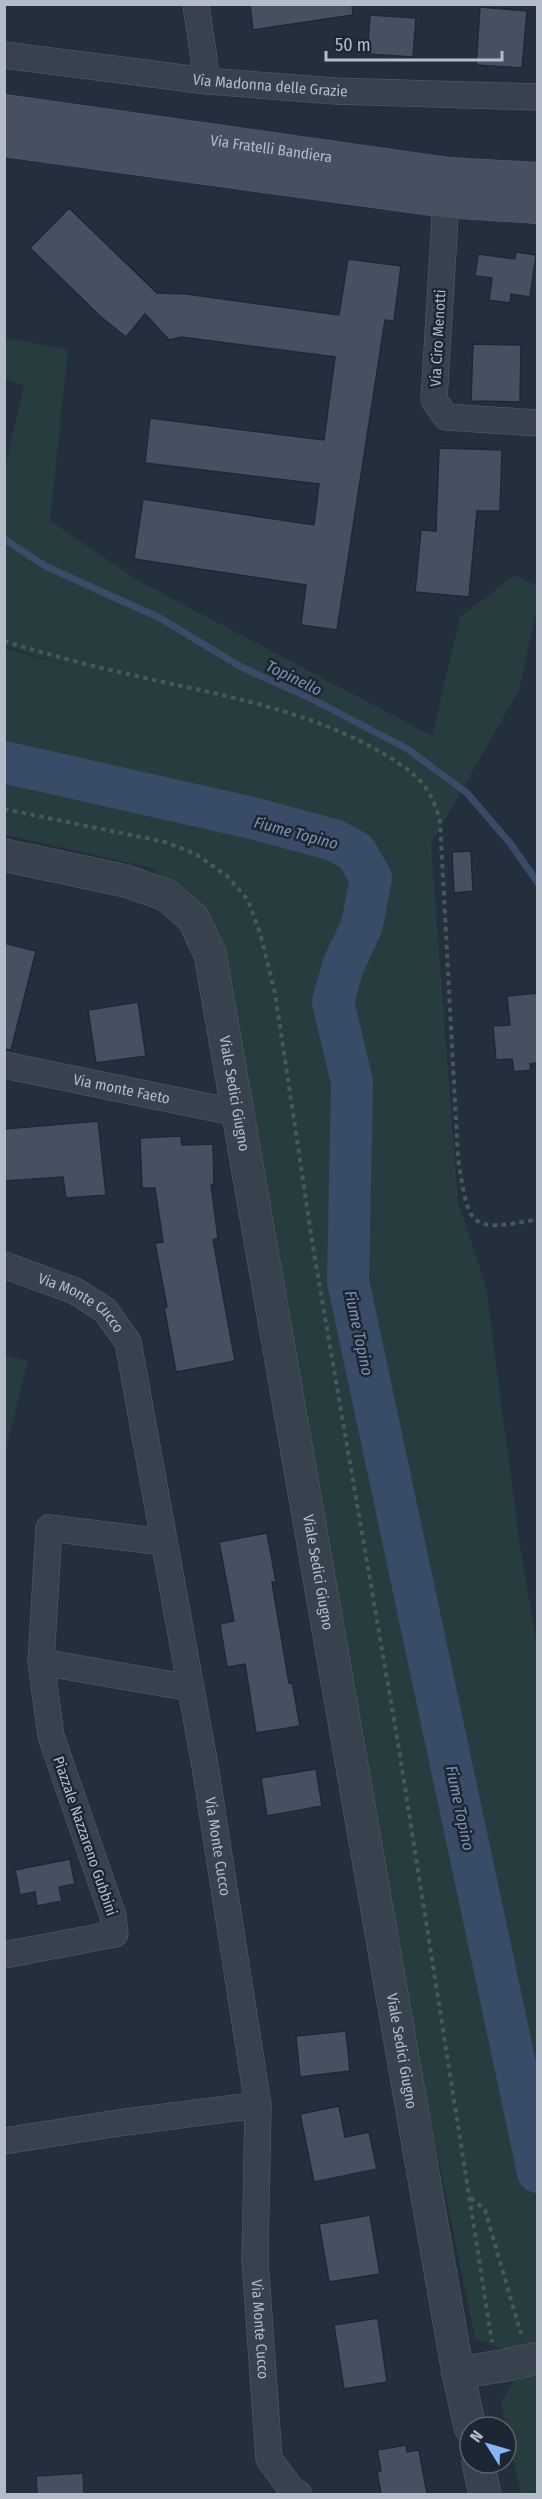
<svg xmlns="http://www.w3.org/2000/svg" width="542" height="2499" font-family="'Fira Sans Condensed',sans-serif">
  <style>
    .green { fill: #263c3f }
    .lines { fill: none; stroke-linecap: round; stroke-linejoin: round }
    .stream { stroke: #394c67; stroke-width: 7 }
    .river { stroke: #394c67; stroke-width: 42 }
    .building { fill: #455162; stroke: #1f2835; stroke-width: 1.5 }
    .minor-casing { stroke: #565f6c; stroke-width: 27 }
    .tertiary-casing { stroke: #565f6c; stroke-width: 33 }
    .secondary-casing { stroke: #565f6c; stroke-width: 34 }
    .path { stroke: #44595c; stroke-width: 4; stroke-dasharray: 4.5 4.5; stroke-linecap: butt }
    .minor { stroke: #38414e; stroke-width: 26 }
    .tertiary { stroke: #38414e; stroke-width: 32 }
    .secondary { stroke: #465061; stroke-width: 33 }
    .tertiary-bridge-casing { stroke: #565f6c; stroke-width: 33; stroke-linecap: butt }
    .tertiary-bridge { stroke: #38414e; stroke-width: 32 }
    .labels { text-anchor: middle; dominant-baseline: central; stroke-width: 5; stroke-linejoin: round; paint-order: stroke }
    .street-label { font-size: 15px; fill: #b4bcc9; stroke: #1d2633 }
    .water-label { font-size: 16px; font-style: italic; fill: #7c92b1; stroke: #1d2633 }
  </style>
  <rect width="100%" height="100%" fill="#242f3e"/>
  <!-- green -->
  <path class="green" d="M5 338 68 349 50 521 139 581 432 736 460 617 515 575 537 586V609L519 690 431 844 458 1203 486 1287 520 1546 537 1645V2494H521L501 2402 520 2370 512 2352 475 2339 415 2043 277 1243 232 1007 208 912 152 868 5 835V648L83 670 5 646V468L24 386 5 379Z
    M5 1355 28 1361 5 1454 4 1355Z"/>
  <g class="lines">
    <!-- stream -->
    <path class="stream" d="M4 539 45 566 160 618 243 668 306 696 406 748 467 793 510 843 538 883"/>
    <!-- river -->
    <path class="river" d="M4 762 252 818 334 840 356 852 371 878 362 925 343 966 333 1002 352 1082 348 1281 538 2172"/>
  </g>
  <!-- building -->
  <path class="building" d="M250 4H352L353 15 253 30Z
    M480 7 527 11 522 68 476 65Z
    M370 15 416 18 413 57 367 54Z
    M69 208 157 293 186 294 339 315 348 259 401 266 394 321 385 320 337 630 301 625 306 585 134 559 143 499 314 525 319 484 145 463 150 418 324 440 335 357 181 337 169 340 145 314 126 337 101 317 30 248Z
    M516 252 536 255 530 297 511 294 510 303 489 300 492 278 475 276 478 254 515 259Z
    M473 344 521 345 520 402 471 401Z
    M439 448 502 450 500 511H477L469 597 415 592 421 530 436 531Z
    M471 851 473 891 454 893 452 852Z
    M4 943 36 951 11 1050 4 1049Z
    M537 993V1063L530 1064 531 1070 514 1072 512 1059 496 1060 493 1026 510 1025 507 996Z
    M138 1002 146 1056 96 1063 88 1010Z
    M98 1121 106 1195 66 1198 63 1177 4 1181V1129Z
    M181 1136 182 1145 213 1144 214 1185H211L218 1238 213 1240 235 1361 176 1372 164 1307H167L155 1243 163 1242 155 1188H142L140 1138Z
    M267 1533 276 1582H272L289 1683 292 1682 300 1726 256 1733 245 1664 227 1667 220 1624 234 1621 219 1542Z
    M316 1769 322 1806 267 1816 261 1778Z
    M70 1859 75 1884 59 1887 62 1901 37 1906 35 1892 20 1895 15 1870Z
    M346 2031 350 2071 300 2077 296 2036Z
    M339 2106 345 2137 369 2132 377 2169 314 2182 300 2114Z
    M370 2215 380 2274 329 2282 319 2224Z
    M378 2318 387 2382 344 2389 334 2325Z
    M406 2445 407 2452 419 2450 427 2494H381L377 2472 381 2471 377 2450Z
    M83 2473 84 2494H37L36 2476Z"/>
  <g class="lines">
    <defs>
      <g id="minor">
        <path d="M196 4 207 81"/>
        <path id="s1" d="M4 55 207 81 335 91 538 97"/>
        <path d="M446 201 434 400 446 417 538 423"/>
        <path id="s2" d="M4 1065 238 1113"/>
        <path id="s3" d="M4 1265 75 1291 105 1310 128 1342 205 1766 258 2105 255 2260 269 2459 292 2490 299 2494"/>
        <path d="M41 1662 191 1688"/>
        <path d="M4 1955 115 1934 113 1916 51 1736 41 1662 49 1528 164 1542"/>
        <path d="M4 2141 118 2123 258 2105"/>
      </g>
      <g id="tertiary">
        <path id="s4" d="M4 855 126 881 166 895 193 918 210 954 458 2373 470 2427"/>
        <path d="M458 2373 507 2365"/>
        <path d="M478 2463 485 2494"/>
      </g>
      <g id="secondary">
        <path id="s5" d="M4 111 448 174 538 179"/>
        <path d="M4 140 446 201 538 207"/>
      </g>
    </defs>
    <!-- minor casing -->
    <use href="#minor" class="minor-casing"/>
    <!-- tertiary casing -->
    <use href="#tertiary" class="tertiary-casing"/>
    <!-- secondary casing -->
    <use href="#secondary" class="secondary-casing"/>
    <!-- path -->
    <path class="path" d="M4 641C58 658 113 671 168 683 248 700 348 722 413 774 428 786 435 803 440 821L458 1158C469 1225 466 1234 538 1219
      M4 809 165 842 196 854 227 876 248 900 260 933 275 993 313 1247 398 1743 492 2342
      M471 2198 485 2210 521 2334"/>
    <!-- minor -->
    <use href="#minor" class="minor"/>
    <!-- tertiary -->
    <use href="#tertiary" class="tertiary"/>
    <!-- secondary -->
    <use href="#secondary" class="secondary"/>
    <defs>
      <path id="tertiary-bridge" d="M507 2365 538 2358"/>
    </defs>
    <!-- tertiary-bridge casing -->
    <use href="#tertiary-bridge" class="tertiary-bridge-casing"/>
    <!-- tertiary-bridge -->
    <use href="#tertiary-bridge" class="tertiary-bridge"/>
  </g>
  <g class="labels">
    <!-- street labels -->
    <g class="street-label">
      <text stroke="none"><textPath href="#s1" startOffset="268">Via Madonna delle Grazie</textPath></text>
      <text stroke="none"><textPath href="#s5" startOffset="270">Via Fratelli Bandiera</textPath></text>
      <text transform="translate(438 338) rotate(-87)">Via Ciro Menotti</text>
      <text stroke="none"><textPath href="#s2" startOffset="120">Via monte Faeto</textPath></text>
      <text stroke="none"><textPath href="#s4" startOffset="384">Viale Sedici Giugno</textPath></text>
      <text stroke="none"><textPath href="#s3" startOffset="87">Via Monte Cucco</textPath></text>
      <text stroke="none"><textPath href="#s4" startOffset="870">Viale Sedici Giugno</textPath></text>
      <text transform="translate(85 1836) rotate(71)">Piazzale Nazzareno Gubbini</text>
      <text stroke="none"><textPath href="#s3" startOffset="663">Via Monte Cucco</textPath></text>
      <text stroke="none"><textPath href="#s4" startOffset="1356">Viale Sedici Giugno</textPath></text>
      <text stroke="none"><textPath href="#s3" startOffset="1149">Via Monte Cucco</textPath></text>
    </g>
    <!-- water labels -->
    <g class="water-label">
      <text transform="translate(294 678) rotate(26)">Topinello</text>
      <text transform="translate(296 833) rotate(15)">Fiume Topino</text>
      <text transform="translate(359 1333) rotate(78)">Fiume Topino</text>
      <text transform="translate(460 1808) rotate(78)">Fiume Topino</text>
    </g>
  </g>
  <!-- border -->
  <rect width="542" height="2499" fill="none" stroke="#b4bcc9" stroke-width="12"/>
  <!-- north arrow -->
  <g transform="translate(488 2445) rotate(307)"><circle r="28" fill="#1d2633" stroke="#59626f" stroke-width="1.5"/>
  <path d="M0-4.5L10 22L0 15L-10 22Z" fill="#8ab4f8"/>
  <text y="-9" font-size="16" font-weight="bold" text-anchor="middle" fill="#b4bcc9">N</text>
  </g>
  <!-- scale -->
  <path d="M326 51v9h176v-9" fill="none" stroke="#b4bcc9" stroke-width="3"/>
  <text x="335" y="51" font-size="18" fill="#b4bcc9" stroke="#1d2633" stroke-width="4.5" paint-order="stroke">50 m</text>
</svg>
